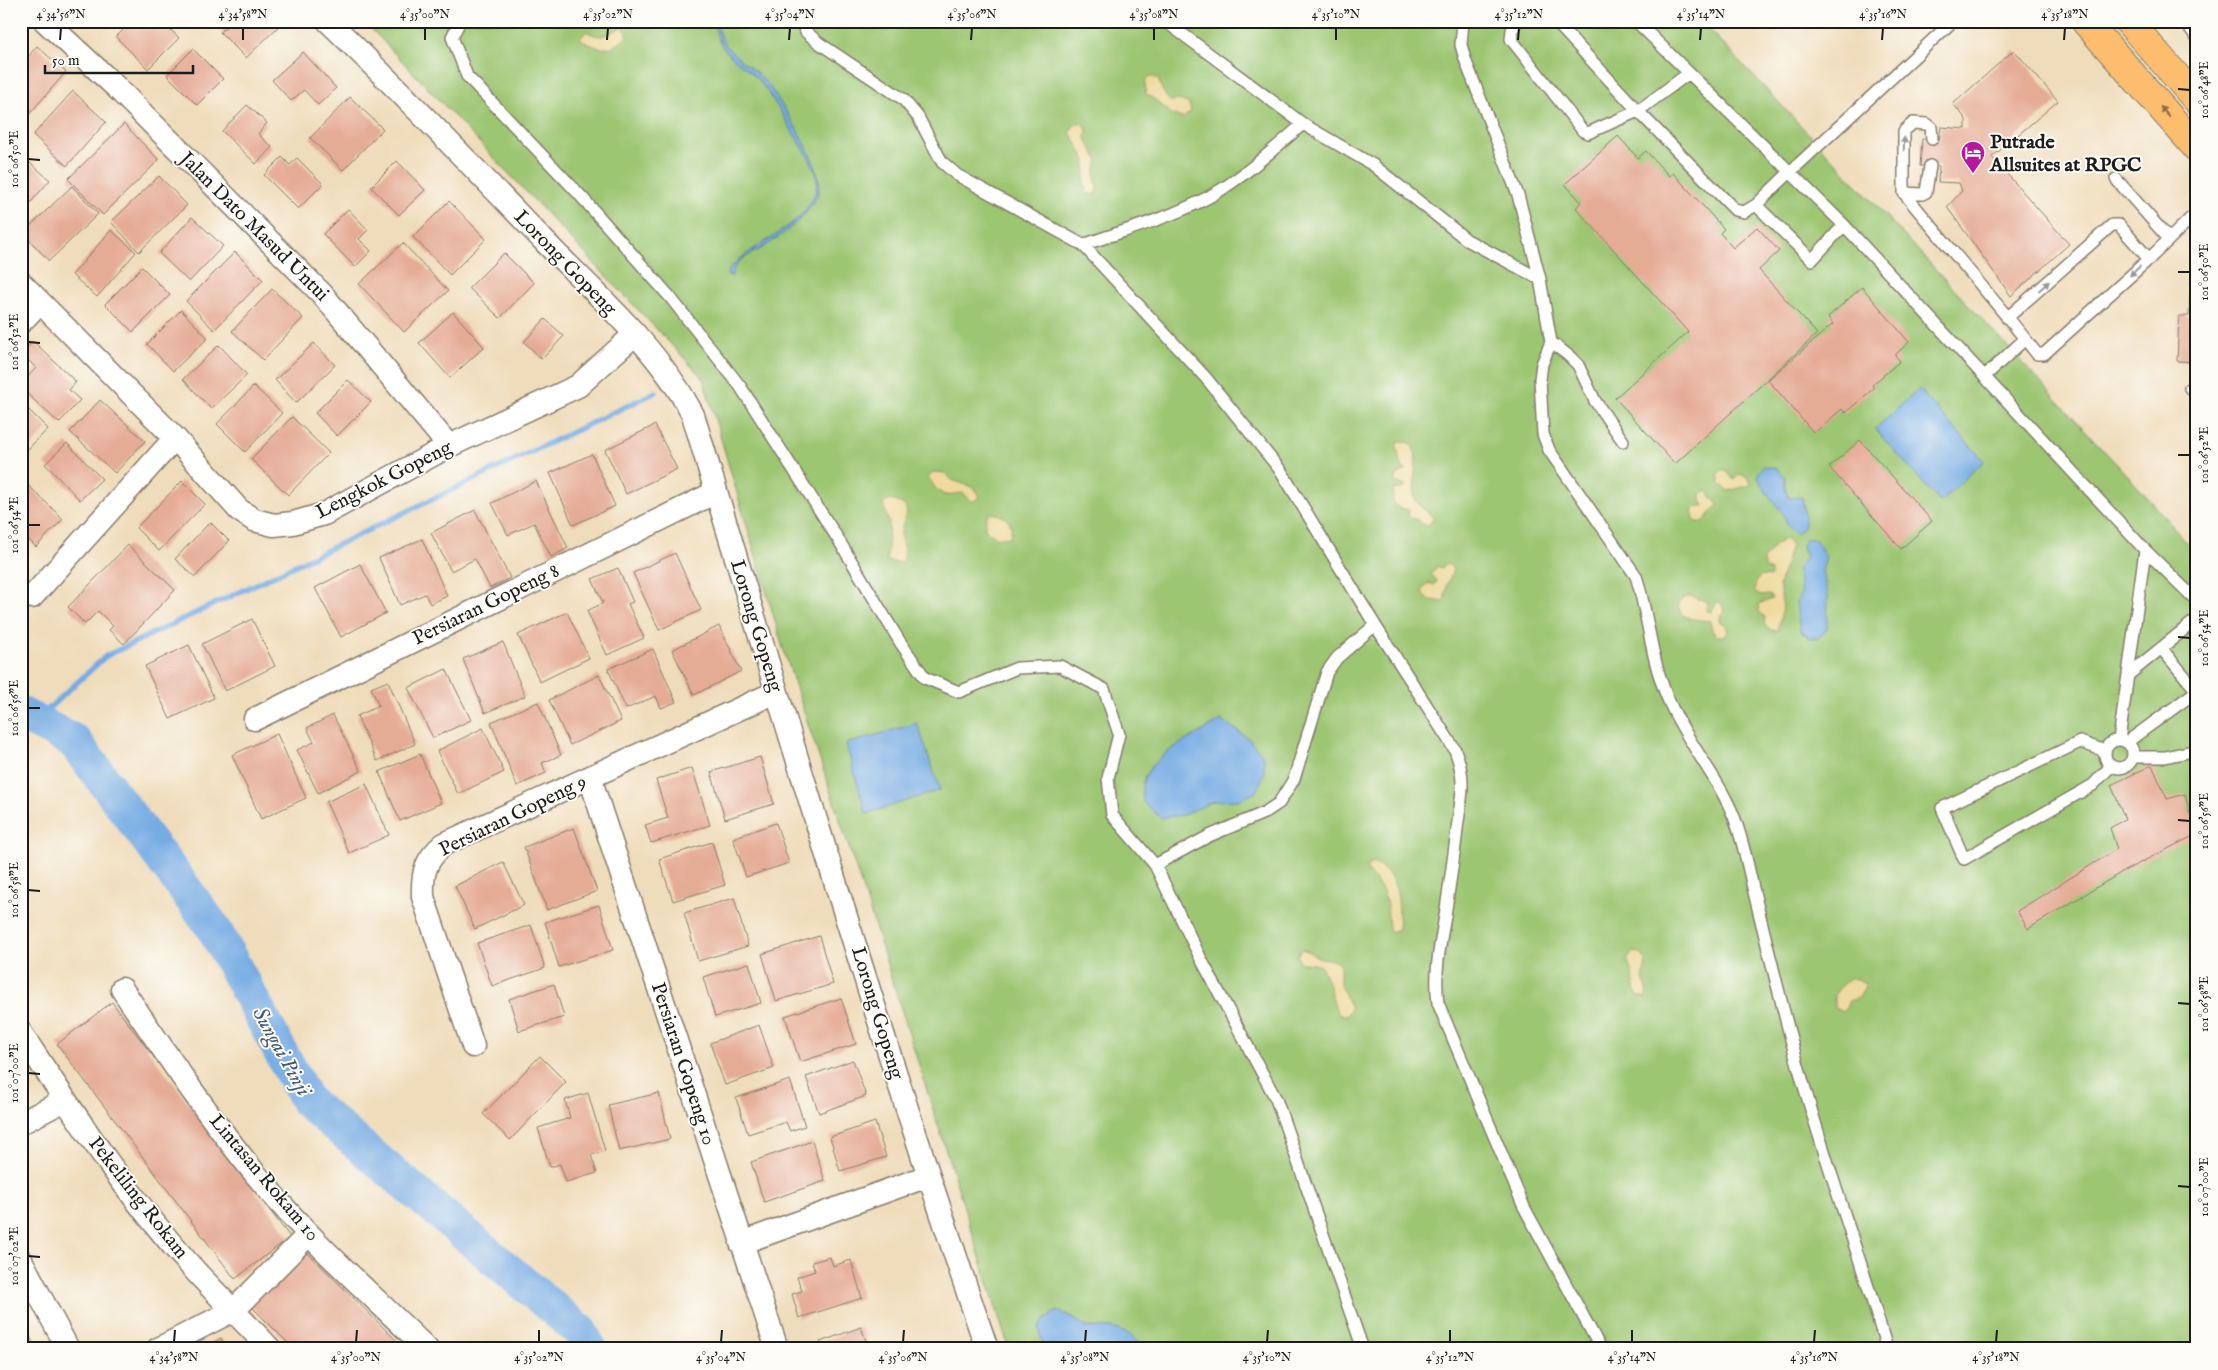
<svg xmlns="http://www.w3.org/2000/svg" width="2218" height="1370" font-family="'IM FELL English',serif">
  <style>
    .green { fill: #9cc672; stroke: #5c7147 }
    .sand { fill: #eeda9e; stroke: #857b5d }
    .water { fill: #76abe3; stroke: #496480 }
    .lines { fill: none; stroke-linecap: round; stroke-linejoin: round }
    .stream { stroke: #76abe3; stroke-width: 5.5 }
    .river { stroke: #76abe3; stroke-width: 35 }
    .building { fill: #e5ac95 }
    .service-casing { stroke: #867c6b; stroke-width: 14 }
    .minor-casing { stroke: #867c6b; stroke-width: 25 }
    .primary-casing { stroke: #867c6b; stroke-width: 30 }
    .service { stroke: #fff; stroke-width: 11 }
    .minor { stroke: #fff; stroke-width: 22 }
    .primary { stroke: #fcbd6e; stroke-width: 28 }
    .oneway { fill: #8c6c45 }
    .oneway2 { fill: #999 }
    .ticks { fill: none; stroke: #1c1c1c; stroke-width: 2 }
    .labels { text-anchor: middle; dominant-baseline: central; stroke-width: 4; stroke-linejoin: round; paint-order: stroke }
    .poi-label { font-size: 20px; font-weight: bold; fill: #1c1c1c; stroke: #fdfcf7; text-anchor: start }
    .street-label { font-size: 20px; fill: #1c1c1c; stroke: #fdfcf7 }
    .water-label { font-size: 21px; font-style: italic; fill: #445c76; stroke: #fdfcf7 }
    .neatline { fill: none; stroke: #1c1c1c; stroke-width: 2 }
    .ticks-label { font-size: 12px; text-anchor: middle; fill: #1c1c1c }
  </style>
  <rect width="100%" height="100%" fill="#fdfcf7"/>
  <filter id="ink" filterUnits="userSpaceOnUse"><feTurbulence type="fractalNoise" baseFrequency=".02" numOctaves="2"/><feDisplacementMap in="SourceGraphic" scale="10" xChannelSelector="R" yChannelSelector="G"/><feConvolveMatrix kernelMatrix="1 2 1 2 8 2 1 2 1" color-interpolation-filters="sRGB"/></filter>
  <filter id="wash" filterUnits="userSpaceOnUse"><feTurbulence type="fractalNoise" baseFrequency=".0096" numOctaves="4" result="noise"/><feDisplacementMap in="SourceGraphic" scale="20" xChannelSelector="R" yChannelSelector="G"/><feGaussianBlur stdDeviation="1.12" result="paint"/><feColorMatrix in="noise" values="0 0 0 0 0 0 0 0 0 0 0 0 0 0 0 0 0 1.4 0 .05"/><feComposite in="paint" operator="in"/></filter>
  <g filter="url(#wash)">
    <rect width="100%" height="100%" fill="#efdcba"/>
    <!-- green -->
    <path class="green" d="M364 21H1701L1843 170 2149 499 2197 554V1349H1009L872 917 783 648 703 378Z"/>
    <!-- sand -->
    <path class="sand" d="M622 27 627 32V37C610 52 600 51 580 39L586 31C604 41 606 34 622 27Z
      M1149 76 1157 78C1162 86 1162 94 1170 101L1180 100 1189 104 1191 112 1183 118C1167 116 1161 101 1146 94L1145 82Z
      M1081 123 1087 128 1086 139 1098 160C1095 171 1093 178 1099 188L1095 195 1087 193 1084 185 1086 161 1070 132 1074 125Z
      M1401 441 1411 443 1416 455 1414 497 1421 507 1434 517 1429 525 1421 524 1417 519H1412L1408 515 1409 510 1399 508 1393 502V493L1395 488 1400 490 1406 486 1395 482 1397 475 1406 470C1398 466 1400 454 1396 445Z
      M1725 469 1734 480 1739 474 1746 476 1751 485 1728 491 1720 483 1718 474Z
      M934 472 945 473 952 480 975 488 979 497 973 502 963 493 944 495 936 489 928 477Z
      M1707 491 1718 505 1702 523 1695 521 1692 512 1697 506H1704L1701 500V493Z
      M890 500C920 506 900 519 901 536 902 546 907 553 902 563L887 561 889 523 883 504Z
      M991 513C1005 515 1015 522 1010 537 998 540 992 536 985 528L986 517Z
      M1785 539 1791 545 1779 585 1783 607 1777 631 1769 629 1764 624 1765 617 1759 612 1758 604 1772 599 1769 595 1761 596 1754 592 1756 583 1760 576 1771 577V571L1764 567 1763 559 1775 545Z
      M1445 564 1450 565 1453 570 1447 585 1444 602C1434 599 1427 603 1422 592L1425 586 1429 583 1434 585 1437 581 1431 574 1437 566 1442 568Z
      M1691 596 1707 602 1706 610 1711 612 1717 601 1722 604 1724 611 1720 615V621L1726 625 1728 631 1726 636H1716L1712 630 1710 621 1692 619 1682 615 1678 606 1683 598Z
      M1372 863C1400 872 1400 904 1398 929L1390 932C1387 919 1389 900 1381 888 1376 881 1370 876 1366 868Z
      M1301 949C1307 950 1310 953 1316 956 1325 960 1329 957 1340 964V984L1351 1008 1347 1016 1338 1014C1333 1003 1326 970 1320 966 1315 963 1306 964 1300 962L1297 956Z
      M1633 952 1641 953 1646 962 1643 980 1647 988 1646 998 1638 996C1633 984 1633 972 1627 959Z
      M1848 978 1858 979 1866 984 1859 998 1849 1001 1844 1012 1834 1008V995Z"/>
    <!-- water -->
    <path class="water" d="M714 21H717C719 51 745 60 763 79 778 96 816 157 819 179 824 205 786 232 767 245 755 254 733 258 732 276L727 275C730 253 807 230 816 190 816 186 818 182 817 179 814 162 801 145 792 131 783 115 773 98 761 83 743 60 718 58 714 21Z
      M1919 389 1984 461 1940 502 1875 429Z
      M1763 466 1776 468 1785 476V488L1789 498 1802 497 1805 516 1803 528 1796 534C1783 524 1789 522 1781 511 1772 498 1762 491 1758 475Z
      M1806 538 1816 540 1826 557 1822 571 1828 595 1827 629 1819 638H1810L1800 631 1796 603 1801 593 1797 570 1806 557 1802 546Z
      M1221 720 1248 738 1264 757V775L1256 792 1239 800 1214 801 1183 815 1161 818 1143 802C1143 796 1141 788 1143 782 1152 752 1197 737 1221 720Z
      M917 723 940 790 866 814 846 744Z
      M1057 1311 1070 1316 1086 1327 1112 1328 1129 1334 1145 1349H1044L1039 1328 1045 1319Z"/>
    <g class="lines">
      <!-- stream -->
      <path class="stream" d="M35 721 106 656 656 392"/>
      <!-- river -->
      <path class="river" d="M21 714 74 741 213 927 307 1101 580 1331 590 1349"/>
    </g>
    <g id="blocks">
      <!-- building -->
      <path class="building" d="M132 21H162L179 38 148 69 116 37Z
        M222 21H272L278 27 246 58 220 32 227 26Z
        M37 46 66 72 24 120 21 118V65Z
        M193 49 223 79 197 105 167 75Z
        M2014 50 2058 101 1992 157 2069 244 2011 296 1947 207 1962 191 1959 183 1938 182 1939 166H1920L1922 139 1939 140 1941 127 1966 129V119L1953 104Z
        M303 52 336 88 318 105 304 90 291 101 272 80Z
        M73 91 106 122 67 166 33 135Z
        M350 97 383 129 343 170 310 138Z
        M247 105 267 123 258 134 272 147 256 164 222 131Z
        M124 124 159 160 103 215 68 179Z
        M1618 136 1638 158 1646 151 1669 176 1673 173 1724 229 1720 233 1733 248 1757 227 1779 251 1759 270 1817 334 1675 464 1615 398 1688 332 1576 208 1581 202 1565 184Z
        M21 155 50 180 21 214Z
        M282 157 290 165 297 158 323 184 298 209 264 175Z
        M397 161 425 190 399 215 371 187Z
        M159 176 187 205 139 252 111 222Z
        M72 186 98 214 49 261 23 233Z
        M449 201 486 239 450 275 413 237Z
        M348 209 368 230 359 239 371 251 355 267 323 234Z
        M192 217 223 246 189 282 159 253Z
        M111 230 136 252 97 297 72 275Z
        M403 243 448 291 404 332 359 284Z
        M235 252 263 280 214 330 186 301Z
        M504 253 534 283 500 318 469 288Z
        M142 267 170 295 133 332 105 304Z
        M2191 281H2197V362L2177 361 2179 316H2189Z
        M1862 287 1909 342 1895 355 1900 361 1872 385 1874 388 1845 413 1842 409 1814 433 1768 380 1833 324 1828 317Z
        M272 289 303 318 263 360 232 331Z
        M181 310 208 338 173 371 147 344Z
        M453 312 484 347 450 378 419 343Z
        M545 319 564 336 542 359 524 342Z
        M33 341 76 382 69 390 80 400 59 423 21 388V384L36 368 22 354Z
        M314 343 335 365 296 403 275 380Z
        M219 345 247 375 211 409 183 379Z
        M348 380 371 402 337 436 315 413Z
        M254 386 282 413 245 452 217 424Z
        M100 400 145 441 115 473 70 432Z
        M21 402 48 429 25 452 21 448Z
        M292 417 329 453 288 495 251 459Z
        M655 425 677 469 626 494 605 450Z
        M1860 440 1932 521 1901 549 1829 467Z
        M67 443 102 479 80 500 45 464Z
        M592 454 615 506 573 525 550 473Z
        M182 481 205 504 159 551 136 528Z
        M536 481 568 548 551 557 534 523 508 535 492 503Z
        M28 485 63 519 36 547 21 532V492Z
        M475 510 510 578 490 588 475 559 451 571 431 533Z
        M210 522 229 541 195 577 175 559Z
        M422 539 447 596 430 604 425 594 400 605 379 558Z
        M128 545 175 590 124 644 109 630 113 626 98 611 85 624 68 607Z
        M675 553 701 610 659 630 633 573Z
        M360 564 386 613 341 637 315 588Z
        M618 568 633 602 628 604 644 638 607 655 587 611 603 603 592 579Z
        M567 612 589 658 540 682 518 635Z
        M252 619 275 666 225 691 202 644Z
        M719 626 741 671 694 695 672 650Z
        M503 642 525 696 485 713 463 659Z
        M189 645 214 698 170 719 145 666Z
        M653 649 676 702 661 708 656 696 626 709 608 669Z
        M446 669 471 720 433 738 408 688Z
        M599 675 621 721 570 745 549 700Z
        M388 681 415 744 377 761 357 716 379 706 371 688Z
        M538 702 561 755 542 763 546 773 517 786 491 722Z
        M333 715 361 771 318 793 297 750 314 742 307 728Z
        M483 728 504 772 458 794 437 751Z
        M277 734 306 798 261 819 232 755Z
        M420 754 441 803 400 821 379 772Z
        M760 757 774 804 725 819 711 772Z
        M2152 765 2167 799 2185 794 2190 814 2197 811V834L2122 872 2028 929 2017 911 2117 849 2110 828 2125 819 2111 785Z
        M692 768 710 825 651 843 645 825 668 818 656 780Z
        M366 784 389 835 349 853 326 802Z
        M776 823 789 863 746 877 733 838Z
        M574 828 597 891 547 910 524 847Z
        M712 842 725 885 673 901 659 859Z
        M503 862 524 905 475 929 455 886Z
        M734 898 748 946 698 961 684 913Z
        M599 905 613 950 559 967 545 922Z
        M531 925 545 968 492 986 477 943Z
        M819 936 833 984 776 1001 762 954Z
        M749 963 761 1003 715 1017 703 977Z
        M554 984 564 1017 519 1031 509 999Z
        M841 998 856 1044 800 1062 785 1016Z
        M112 1002 290 1237 235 1279 57 1044Z
        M759 1025 774 1068 725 1085 710 1043Z
        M540 1056 566 1082 510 1140 483 1114Z
        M853 1060 866 1096 819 1113 806 1077Z
        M790 1080 805 1126 790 1131 786 1122 748 1134 736 1098Z
        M588 1093 605 1151 591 1155 597 1173 566 1182 560 1164 550 1167 538 1128 570 1118 565 1100Z
        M659 1093 670 1139 619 1151 608 1105Z
        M875 1122 886 1157 840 1171 830 1137Z
        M812 1141 825 1181 764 1202 751 1162Z
        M305 1250 405 1349H294L250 1305Z
        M830 1257 833 1266 851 1260 862 1298 799 1318 792 1294 802 1291 797 1277 815 1271 812 1262Z
        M21 1317 36 1349H21Z
        M861 1327 869 1349H822L820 1342Z
        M221 1338 226 1349H200Z"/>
    </g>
  </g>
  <g filter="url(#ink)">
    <use href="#blocks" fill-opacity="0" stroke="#867c6b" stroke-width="1"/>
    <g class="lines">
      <defs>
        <path id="service" d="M460 21 452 37 467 76 579 194 670 297 740 386 838 539 900 642 925 678 959 692 1017 668 1060 666 1104 689 1119 734 1108 778 1112 815 1155 865 1209 836 1264 813 1279 803 1294 779 1327 672 1337 658 1375 625
          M801 21 806 32 819 43 903 99 918 117 942 162 957 175 1083 245 1206 378 1281 471 1375 625 1455 750C1467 781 1461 797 1457 829 1454 858 1449 887 1445 916 1440 945 1434 973 1438 1003L1524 1207 1601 1349
          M1165 21 1303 124 1373 165 1467 240 1540 279 1551 342 1542 364 1540 379 1543 434 1549 450 1636 576C1649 617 1650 658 1668 699 1685 740 1717 775 1734 817 1743 840 1748 867 1754 892 1766 941 1778 990 1791 1039 1818 1144 1857 1245 1887 1349
          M1463 21 1461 45 1466 62 1518 195 1540 279
          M1517 21 1512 30 1511 39 1583 131 1588 133 1638 111 1689 73
          M1555 21 1638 111 1735 210 1744 212 1756 205
          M1636 21 1790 172 1756 205 1812 260 1844 225
          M1953 21 1790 172 1844 225 2145 550 2197 601
          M2184 21 2197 37
          M1932 139 1931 127 1927 124 1913 123 1904 131V193C1948 247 1994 299 2037 354H2044L2149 259 2119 225H2112L2007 318
          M2116 179 2169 239
          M1904 193 1922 194 1926 192 1930 166
          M1083 245C1125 230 1181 215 1219 191 1249 172 1276 147 1303 124
          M2149 259 2191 218
          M1551 342 1569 356 1578 365 1595 401 1623 441
          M1985 376 2025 339
          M2190 388 2197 384
          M2161 648 2197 691
          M2128 675 2197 619
          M2105 754a14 14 0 1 1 28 0a14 14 0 1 1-28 0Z
          M2119 740 2145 550
          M2127 742 2197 691
          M2105 751 2080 742 1942 808 1964 859 2093 785 2111 766
          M2133 757H2165L2197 750
          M1155 865 1201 959 1276 1099 1363 1349"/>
        <path id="minor" d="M45 21 115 86 322 294 449 446
          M328 21C403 93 474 168 546 243 598 296 658 348 693 415 787 727 881 1040 987 1349
          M21 283 175 438 239 510 254 520 274 525 293 523 324 514 449 446 578 386 634 335
          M21 322 40 302
          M32 597 175 438
          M255 719 716 492
          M590 778 777 1349
          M122 989C168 1057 214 1125 267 1188 316 1246 373 1296 427 1349
          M21 1033C73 1112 125 1193 189 1264 215 1293 243 1320 270 1349
          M473 1046 423 897C422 873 425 860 444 844L776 692
          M21 1123 65 1100
          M741 1243 928 1176
          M21 1260 68 1349
          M158 1349 234 1310 309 1234"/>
        <path id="primary" d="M2085 21 2197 148
          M2128 21 2197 100"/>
      </defs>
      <!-- service casing -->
      <use href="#service" class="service-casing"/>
      <!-- minor casing -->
      <use href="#minor" class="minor-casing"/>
      <!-- primary casing -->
      <use href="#primary" class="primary-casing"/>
      <!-- service -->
      <use href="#service" class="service"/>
      <!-- minor -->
      <use href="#minor" class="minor"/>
      <!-- primary -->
      <use href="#primary" class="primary"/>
    </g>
    <!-- one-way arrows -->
    <defs><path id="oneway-solid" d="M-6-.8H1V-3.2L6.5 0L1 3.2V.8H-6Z" transform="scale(1.25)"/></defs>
    <use class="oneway" href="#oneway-solid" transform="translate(2165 112) rotate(-131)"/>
    <g class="oneway2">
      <use href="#oneway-solid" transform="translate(1904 144) rotate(-88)"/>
      <use href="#oneway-solid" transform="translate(2135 271) rotate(138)"/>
      <use href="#oneway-solid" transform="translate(2044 286) rotate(-42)"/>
    </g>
  </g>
  <!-- ticks -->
  <path class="ticks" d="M60 40 61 28M243 40V28M425 40V28M607 40 608 28M789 40 790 28M971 40 972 28M1154 40V28M1336 40V28M1518 40 1519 28M1700 40 1701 28M1882 40 1883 28M2064 40 2065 28M2178 89 2190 90M28 159 40 160M2178 272H2190M28 342 40 343M2178 455H2190M28 525H40M2178 637 2190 638M28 708H40M2178 820 2190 821M28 890 40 891M2178 1003 2190 1004M28 1073 40 1074M2178 1186 2190 1187M28 1256 40 1257M174 1342 175 1330M356 1342 357 1330M539 1342V1330M721 1342 722 1330M903 1342 904 1330M1085 1342 1086 1330M1267 1342 1268 1330M1450 1342V1330M1632 1342V1330M1814 1342 1815 1330M1996 1342 1997 1330"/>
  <!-- icons -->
  <defs>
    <symbol id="hotel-pin" viewBox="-11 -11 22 30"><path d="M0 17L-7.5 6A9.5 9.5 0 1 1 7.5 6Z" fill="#b5179e" stroke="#fdfcf7"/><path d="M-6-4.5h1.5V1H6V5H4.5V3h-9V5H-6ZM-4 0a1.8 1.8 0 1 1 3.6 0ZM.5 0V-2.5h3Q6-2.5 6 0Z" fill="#fff"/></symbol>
  </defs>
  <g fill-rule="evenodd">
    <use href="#hotel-pin" x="1959" y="139" width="28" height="38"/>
  </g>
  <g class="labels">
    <!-- poi labels -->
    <g class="poi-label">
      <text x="1990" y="142">Putrade<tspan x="1990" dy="23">Allsuites at RPGC</tspan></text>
    </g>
    <!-- street labels -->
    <g class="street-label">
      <text transform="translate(254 227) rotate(45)">Jalan Dato Masud Untui</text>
      <text transform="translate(565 263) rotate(46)">Lorong Gopeng</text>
      <text transform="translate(384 480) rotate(-27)">Lengkok Gopeng</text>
      <text transform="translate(486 605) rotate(-26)">Persiaran Gopeng 8</text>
      <text transform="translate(756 626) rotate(73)">Lorong Gopeng</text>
      <text transform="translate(513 816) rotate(-26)">Persiaran Gopeng 9</text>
      <text transform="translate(877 1013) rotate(73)">Lorong Gopeng</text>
      <text transform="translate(683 1064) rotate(72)">Persiaran Gopeng 10</text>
      <text transform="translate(264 1178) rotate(50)">Lintasan Rokam 10</text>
      <text transform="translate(138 1198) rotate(52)">Pekeliling Rokam</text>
    </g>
    <!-- water labels -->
    <g class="water-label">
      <text transform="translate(281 1052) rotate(61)">Sungai Pinji</text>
    </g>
  </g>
  <!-- margin -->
  <rect width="2218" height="1370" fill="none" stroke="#fdfcf7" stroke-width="55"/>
  <!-- scale -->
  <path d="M45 65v8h148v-8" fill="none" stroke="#1c1c1c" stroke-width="2.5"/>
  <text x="52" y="65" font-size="15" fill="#1c1c1c" stroke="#fdfcf7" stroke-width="4" paint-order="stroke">50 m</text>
  <rect x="28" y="28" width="2162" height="1314" class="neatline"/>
  <g class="ticks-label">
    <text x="61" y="18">4°34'56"N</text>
    <text x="243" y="18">4°34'58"N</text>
    <text x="425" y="18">4°35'00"N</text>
    <text x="608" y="18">4°35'02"N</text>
    <text x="790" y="18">4°35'04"N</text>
    <text x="972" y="18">4°35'06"N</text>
    <text x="1154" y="18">4°35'08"N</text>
    <text x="1336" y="18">4°35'10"N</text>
    <text x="1519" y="18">4°35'12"N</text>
    <text x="1701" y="18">4°35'14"N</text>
    <text x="1883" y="18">4°35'16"N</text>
    <text x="2065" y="18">4°35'18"N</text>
    <text transform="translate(2204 90) rotate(-90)" y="4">101°06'48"E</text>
    <text transform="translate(14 159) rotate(-90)" y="4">101°06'50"E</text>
    <text transform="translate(2204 272) rotate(-90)" y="4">101°06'50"E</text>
    <text transform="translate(14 342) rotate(-90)" y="4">101°06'52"E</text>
    <text transform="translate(2204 455) rotate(-90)" y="4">101°06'52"E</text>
    <text transform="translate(14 525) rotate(-90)" y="4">101°06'54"E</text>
    <text transform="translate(2204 638) rotate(-90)" y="4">101°06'54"E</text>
    <text transform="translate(14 708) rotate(-90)" y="4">101°06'56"E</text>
    <text transform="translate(2204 821) rotate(-90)" y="4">101°06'56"E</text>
    <text transform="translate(14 890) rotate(-90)" y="4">101°06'58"E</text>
    <text transform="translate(2204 1004) rotate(-90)" y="4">101°06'58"E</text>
    <text transform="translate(14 1073) rotate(-90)" y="4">101°07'00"E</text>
    <text transform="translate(2204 1187) rotate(-90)" y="4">101°07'00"E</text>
    <text transform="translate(14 1256) rotate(-90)" y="4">101°07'02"E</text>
    <text x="174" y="1361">4°34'58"N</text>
    <text x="356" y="1361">4°35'00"N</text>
    <text x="539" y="1361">4°35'02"N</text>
    <text x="721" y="1361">4°35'04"N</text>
    <text x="903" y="1361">4°35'06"N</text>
    <text x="1085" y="1361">4°35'08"N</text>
    <text x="1267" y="1361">4°35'10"N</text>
    <text x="1450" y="1361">4°35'12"N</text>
    <text x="1632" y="1361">4°35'14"N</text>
    <text x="1814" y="1361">4°35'16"N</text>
    <text x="1996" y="1361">4°35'18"N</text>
  </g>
</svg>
